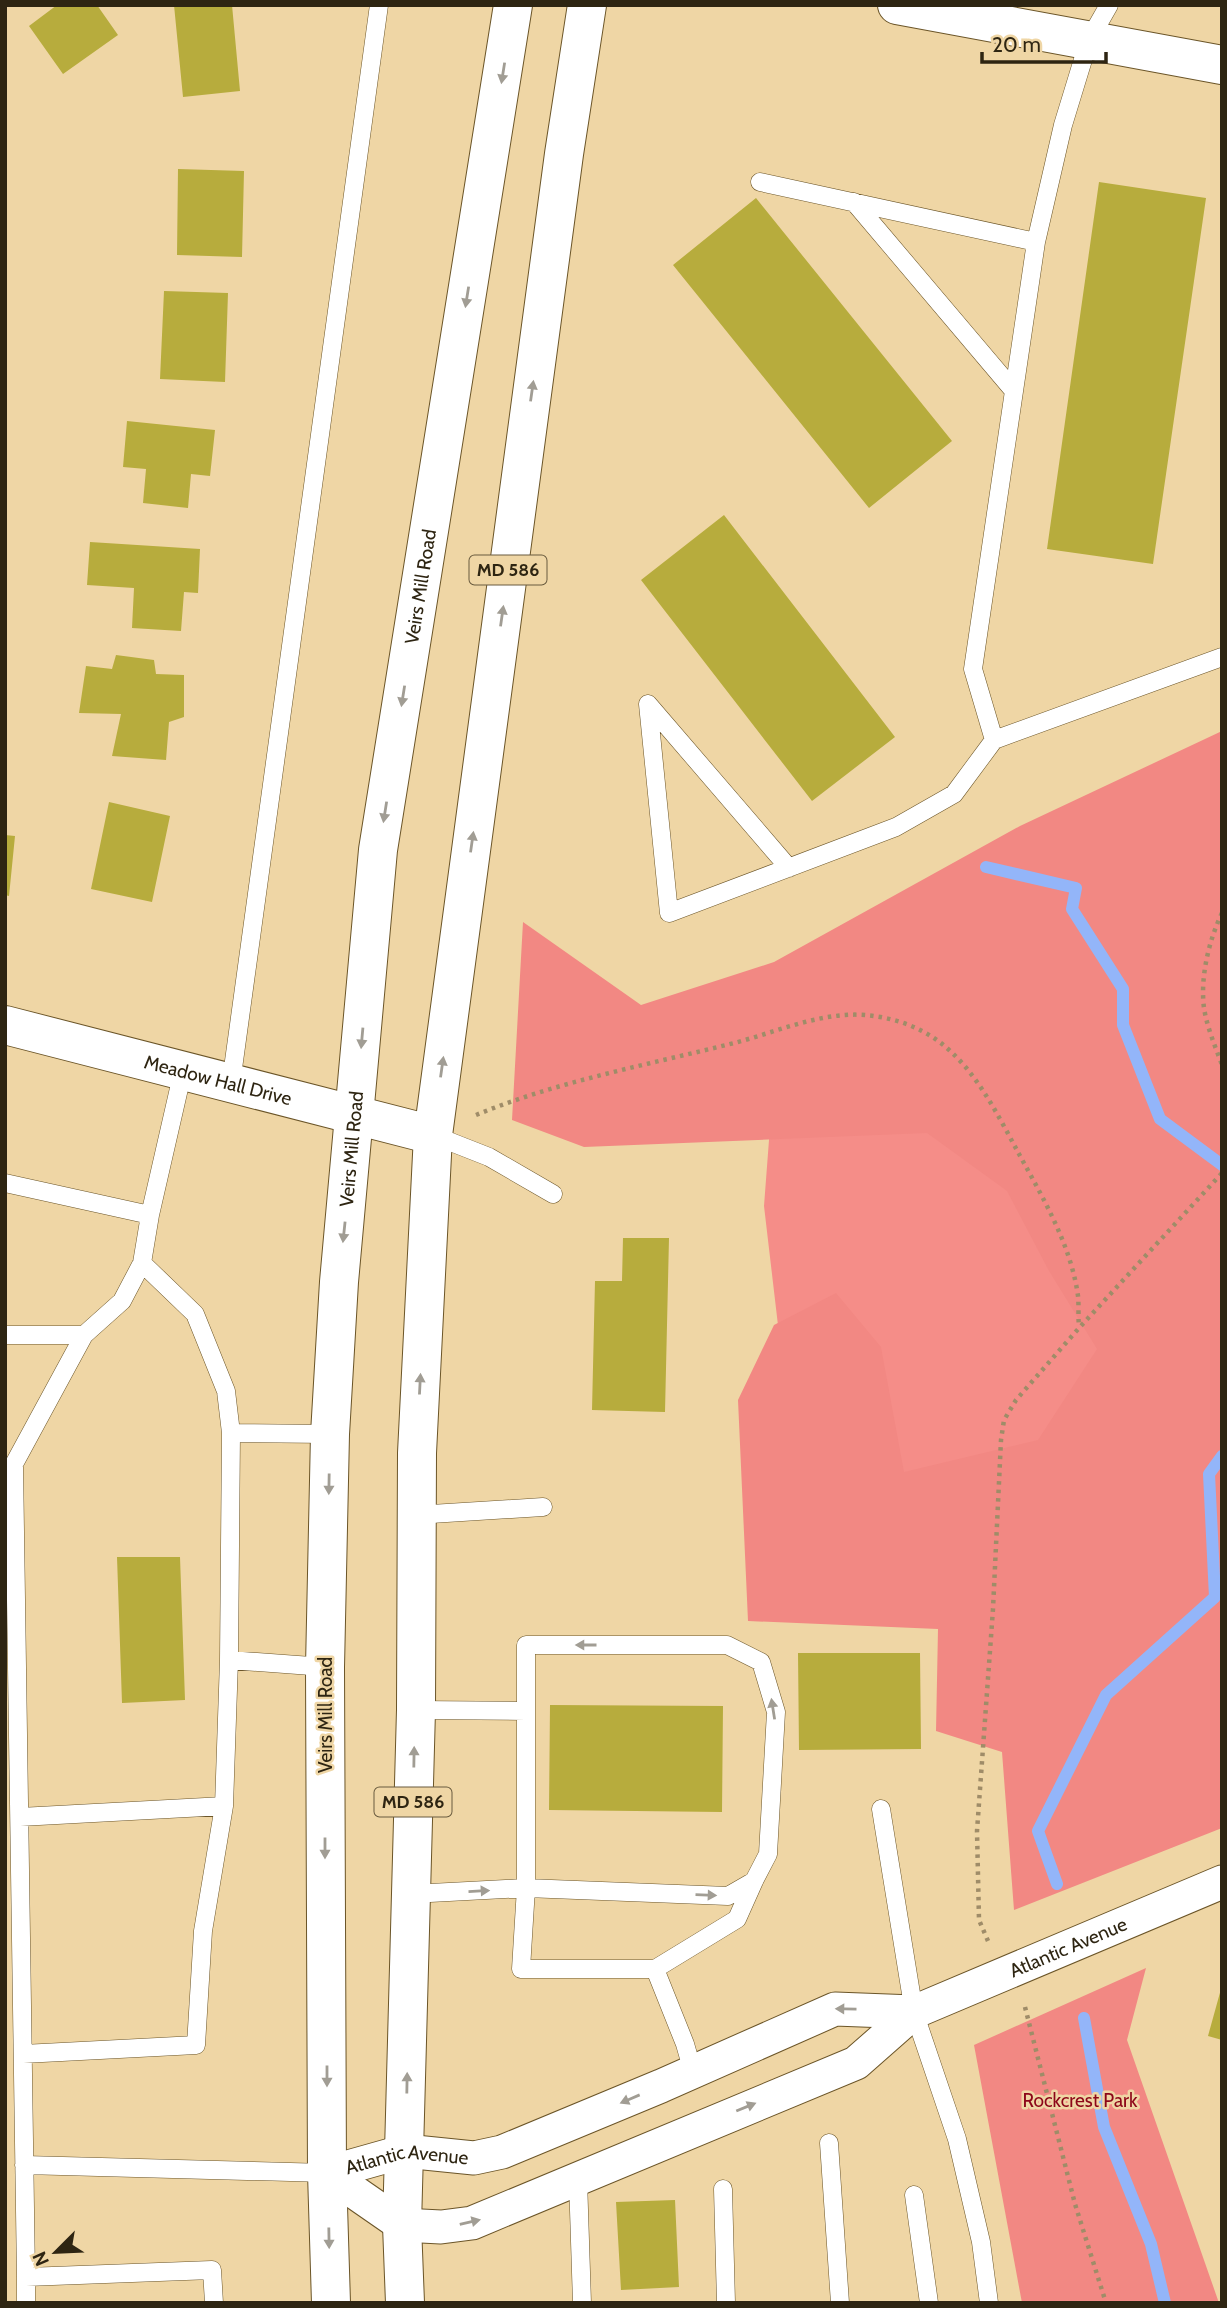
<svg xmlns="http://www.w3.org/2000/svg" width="1227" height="2308" font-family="Cabin,sans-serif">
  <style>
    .green { fill: #f58d88 }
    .forest { fill: #f28883 }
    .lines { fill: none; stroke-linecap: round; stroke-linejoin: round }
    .stream { stroke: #93b5f9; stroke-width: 12 }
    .building { fill: #b7ac3d }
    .lane-casing { stroke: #6b5528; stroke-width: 19 }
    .street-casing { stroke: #6b5528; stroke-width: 35 }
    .secondary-casing { stroke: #6b5528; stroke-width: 40 }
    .primary-casing { stroke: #6b5528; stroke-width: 40 }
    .path { stroke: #9f8c68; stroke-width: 4.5; stroke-dasharray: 3.5 5; stroke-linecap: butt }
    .lane { stroke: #fff; stroke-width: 18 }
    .street { stroke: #fff; stroke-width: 33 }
    .secondary { stroke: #fff; stroke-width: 38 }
    .primary { stroke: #fff; stroke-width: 38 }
    .oneway { fill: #a19d94 }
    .labels { text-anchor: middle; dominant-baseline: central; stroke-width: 5; stroke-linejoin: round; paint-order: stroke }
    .shield { fill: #efd6a5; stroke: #685a3e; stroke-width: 2 }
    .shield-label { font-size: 18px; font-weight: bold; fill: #2e2512 }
    .street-label { font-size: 19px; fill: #2e2512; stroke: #efd6a5 }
    .park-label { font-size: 19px; fill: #8c0619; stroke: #efd6a5 }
  </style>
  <rect width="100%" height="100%" fill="#efd6a5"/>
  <!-- green -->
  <path class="green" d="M1222 769V1781L1023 1627 808 1581 764 1206 781 982Z"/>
  <!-- forest -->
  <path class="forest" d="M1222 731V1828L1014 1910 1002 1752 936 1731 938 1629 748 1621 738 1400 774 1325 836 1293 881 1347 904 1472 1038 1440 1097 1349 1049 1271 1007 1191 927 1133 584 1147 512 1120 523 922 641 1005 774 962 1020 826Z
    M1146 1968 1127 2040 1219 2303H1022L974 2045Z"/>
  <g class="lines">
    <!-- stream -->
    <path class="stream" d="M986 867 1076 888 1072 909 1123 989V1025L1160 1119 1222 1165
      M1057 1884 1038 1831 1106 1695 1215 1597 1209 1474 1222 1456
      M1084 2018 1104 2127 1151 2244 1165 2303"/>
  </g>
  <!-- building -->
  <path class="building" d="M57 5H97L118 35 63 74 29 26Z
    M174 5H232L240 91 183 97Z
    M178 169 244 171 242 257 177 255Z
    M1099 182 1206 198 1153 564 1047 549Z
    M756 198 952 441 869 508 673 265Z
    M164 291 228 293 225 382 160 379Z
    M127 421 215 430 210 476 191 474 188 508 143 503 146 469 123 467Z
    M724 515 895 737 812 801 641 580Z
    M90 542 200 549 198 593 184 592 181 631 132 628 134 588 87 585Z
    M116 655 154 660 156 674 184 675V717L169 722 166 760 112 756 121 714 79 713 86 666 112 669Z
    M109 802 170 816 152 902 91 889Z
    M5 835 15 836 9 896 5 895Z
    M623 1238H669L665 1412 592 1410 595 1281H622Z
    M117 1557H180L185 1700 122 1703Z
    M798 1653H920L921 1749 799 1750Z
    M550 1705 723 1706 722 1812 549 1810Z
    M1221 1989H1222V2040L1208 2036Z
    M675 2200 679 2287 621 2290 616 2202Z"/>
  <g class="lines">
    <defs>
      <path id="lane" d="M760 182 1036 242 973 669 994 740 1222 657
        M854 202 1014 391
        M1036 242 1063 125 1089 40 1109 5
        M648 704 669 913 896 827 954 794 994 740
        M648 704 789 868
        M231 1083 379 5
        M433 1135 489 1157 553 1194
        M5 1183 150 1215
        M5 1335H84L14 1464 26 2277 212 2270 214 2303
        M84 1335 122 1301 142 1263 150 1215 183 1071
        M231 1433 330 1434
        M415 1515 543 1507
        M229 1660 325 1667
        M416 1710 526 1711
        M881 1809 914 2012 957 2139 981 2242 989 2303
        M20 1817 224 1806 229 1660 231 1433 226 1391 195 1314 142 1263
        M411 1894 526 1888 728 1896 754 1881 768 1854 776 1712 761 1662 727 1645H526V1888L521 1969H655L685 2044 693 2072
        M655 1969 737 1919 754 1881
        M23 2054 196 2045 203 1931 224 1806
        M829 2143 840 2303
        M24 2165 327 2173
        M578 2179 582 2303
        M723 2189 726 2303
        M914 2195 929 2303
        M26 2277V2303"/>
      <g id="street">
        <path id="s1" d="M327 2173 402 2225 441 2227 472 2223 856 2063 914 2012 1222 1882"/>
        <path id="s2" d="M327 2173 405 2151 474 2158 502 2152 661 2086 835 2009 914 2012"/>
      </g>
      <g id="secondary">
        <path d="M897 5 1222 65"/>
        <path id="s3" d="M5 1025 433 1135"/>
      </g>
      <g id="primary">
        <path id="s4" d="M331 2303 327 2173 325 1667 330 1434 339 1282 378 850 513 5"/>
        <path d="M405 2303 402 2225 416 1710 417 1453 433 1135 564 154 587 5"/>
      </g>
    </defs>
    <!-- lane casing -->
    <use href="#lane" class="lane-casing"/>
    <!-- street casing -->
    <use href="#street" class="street-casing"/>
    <!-- secondary casing -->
    <use href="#secondary" class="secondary-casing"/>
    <!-- primary casing -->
    <use href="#primary" class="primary-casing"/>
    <!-- path -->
    <path class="path" d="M1222 913C1209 940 1200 977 1204 1008 1207 1027 1215 1046 1222 1065
      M476 1115C556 1082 642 1066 726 1045 765 1036 804 1018 845 1015 870 1013 899 1019 922 1031 969 1055 995 1110 1019 1154 1043 1198 1071 1245 1078 1296 1079 1306 1078 1317 1079 1327
      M988 1941 979 1920 977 1831 993 1609 1001 1440 1004 1420 1016 1400 1079 1328 1222 1173
      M1025 2007 1075 2204 1106 2303"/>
    <!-- lane -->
    <use href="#lane" class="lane"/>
    <!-- street -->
    <use href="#street" class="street"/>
    <!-- secondary -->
    <use href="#secondary" class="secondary"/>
    <!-- primary -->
    <use href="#primary" class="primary"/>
  </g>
  <!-- one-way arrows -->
  <defs><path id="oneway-solid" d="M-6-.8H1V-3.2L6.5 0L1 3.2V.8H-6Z" transform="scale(1.75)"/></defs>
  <g class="oneway">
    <use href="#oneway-solid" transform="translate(503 73) rotate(99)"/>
    <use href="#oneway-solid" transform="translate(467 297) rotate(99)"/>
    <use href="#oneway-solid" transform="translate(532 391) rotate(-82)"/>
    <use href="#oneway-solid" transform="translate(502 616) rotate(-82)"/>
    <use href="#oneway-solid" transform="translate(403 696) rotate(99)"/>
    <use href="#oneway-solid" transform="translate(385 812) rotate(99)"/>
    <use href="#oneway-solid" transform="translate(472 842) rotate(-82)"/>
    <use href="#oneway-solid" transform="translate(362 1038) rotate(95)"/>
    <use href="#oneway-solid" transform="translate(442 1067) rotate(-82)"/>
    <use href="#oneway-solid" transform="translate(344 1232) rotate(96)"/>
    <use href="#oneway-solid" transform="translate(420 1384) rotate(-87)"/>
    <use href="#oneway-solid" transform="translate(329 1484) rotate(91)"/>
    <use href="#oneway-solid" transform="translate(586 1645) rotate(180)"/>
    <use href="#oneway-solid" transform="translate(773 1709) rotate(-99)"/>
    <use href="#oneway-solid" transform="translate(414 1757) rotate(-89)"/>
    <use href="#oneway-solid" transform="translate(325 1848) rotate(90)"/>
    <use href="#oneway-solid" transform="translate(479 1891) rotate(-3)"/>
    <use href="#oneway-solid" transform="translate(706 1895) rotate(2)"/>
    <use href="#oneway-solid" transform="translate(846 2009) rotate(-179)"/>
    <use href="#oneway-solid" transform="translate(327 2076) rotate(90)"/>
    <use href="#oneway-solid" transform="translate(407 2083) rotate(-89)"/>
    <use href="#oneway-solid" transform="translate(630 2099) rotate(157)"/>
    <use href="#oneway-solid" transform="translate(746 2107) rotate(-22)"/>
    <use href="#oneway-solid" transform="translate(470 2222) rotate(-13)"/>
    <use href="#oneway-solid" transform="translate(329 2238) rotate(89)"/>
  </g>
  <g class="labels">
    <!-- shield labels -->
    <g class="shield">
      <rect x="469.5" y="555.5" width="77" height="29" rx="5"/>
      <rect x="374.5" y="1787.5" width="77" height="29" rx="5"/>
    </g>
    <g class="shield-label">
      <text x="508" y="570">MD 586</text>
      <text x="413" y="1802">MD 586</text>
    </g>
    <!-- street labels -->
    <g class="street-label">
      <text stroke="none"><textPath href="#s4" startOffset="1722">Veirs Mill Road</textPath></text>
      <text stroke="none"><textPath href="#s3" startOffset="220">Meadow Hall Drive</textPath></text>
      <text stroke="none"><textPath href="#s4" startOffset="1155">Veirs Mill Road</textPath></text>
      <text transform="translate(325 1715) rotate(-90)">Veirs Mill Road</text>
      <text stroke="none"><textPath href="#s1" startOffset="822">Atlantic Avenue</textPath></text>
      <text stroke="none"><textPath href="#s2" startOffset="82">Atlantic Avenue</textPath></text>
    </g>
    <!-- park labels -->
    <g class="park-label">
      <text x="1080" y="2100">Rockcrest Park</text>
    </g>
  </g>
  <!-- border -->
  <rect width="1227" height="2308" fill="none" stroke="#2e2512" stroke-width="14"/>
  <!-- north arrow -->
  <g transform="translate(56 2252) rotate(246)" stroke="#efd6a5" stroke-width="5" paint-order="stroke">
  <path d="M0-5L12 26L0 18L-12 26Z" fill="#2e2512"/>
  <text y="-10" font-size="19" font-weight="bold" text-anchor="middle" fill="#2e2512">N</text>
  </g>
  <!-- scale -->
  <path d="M982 52v10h124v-10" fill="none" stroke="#2e2512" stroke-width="3.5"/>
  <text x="992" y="52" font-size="21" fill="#2e2512" stroke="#efd6a5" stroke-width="5" paint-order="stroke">20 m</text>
</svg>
